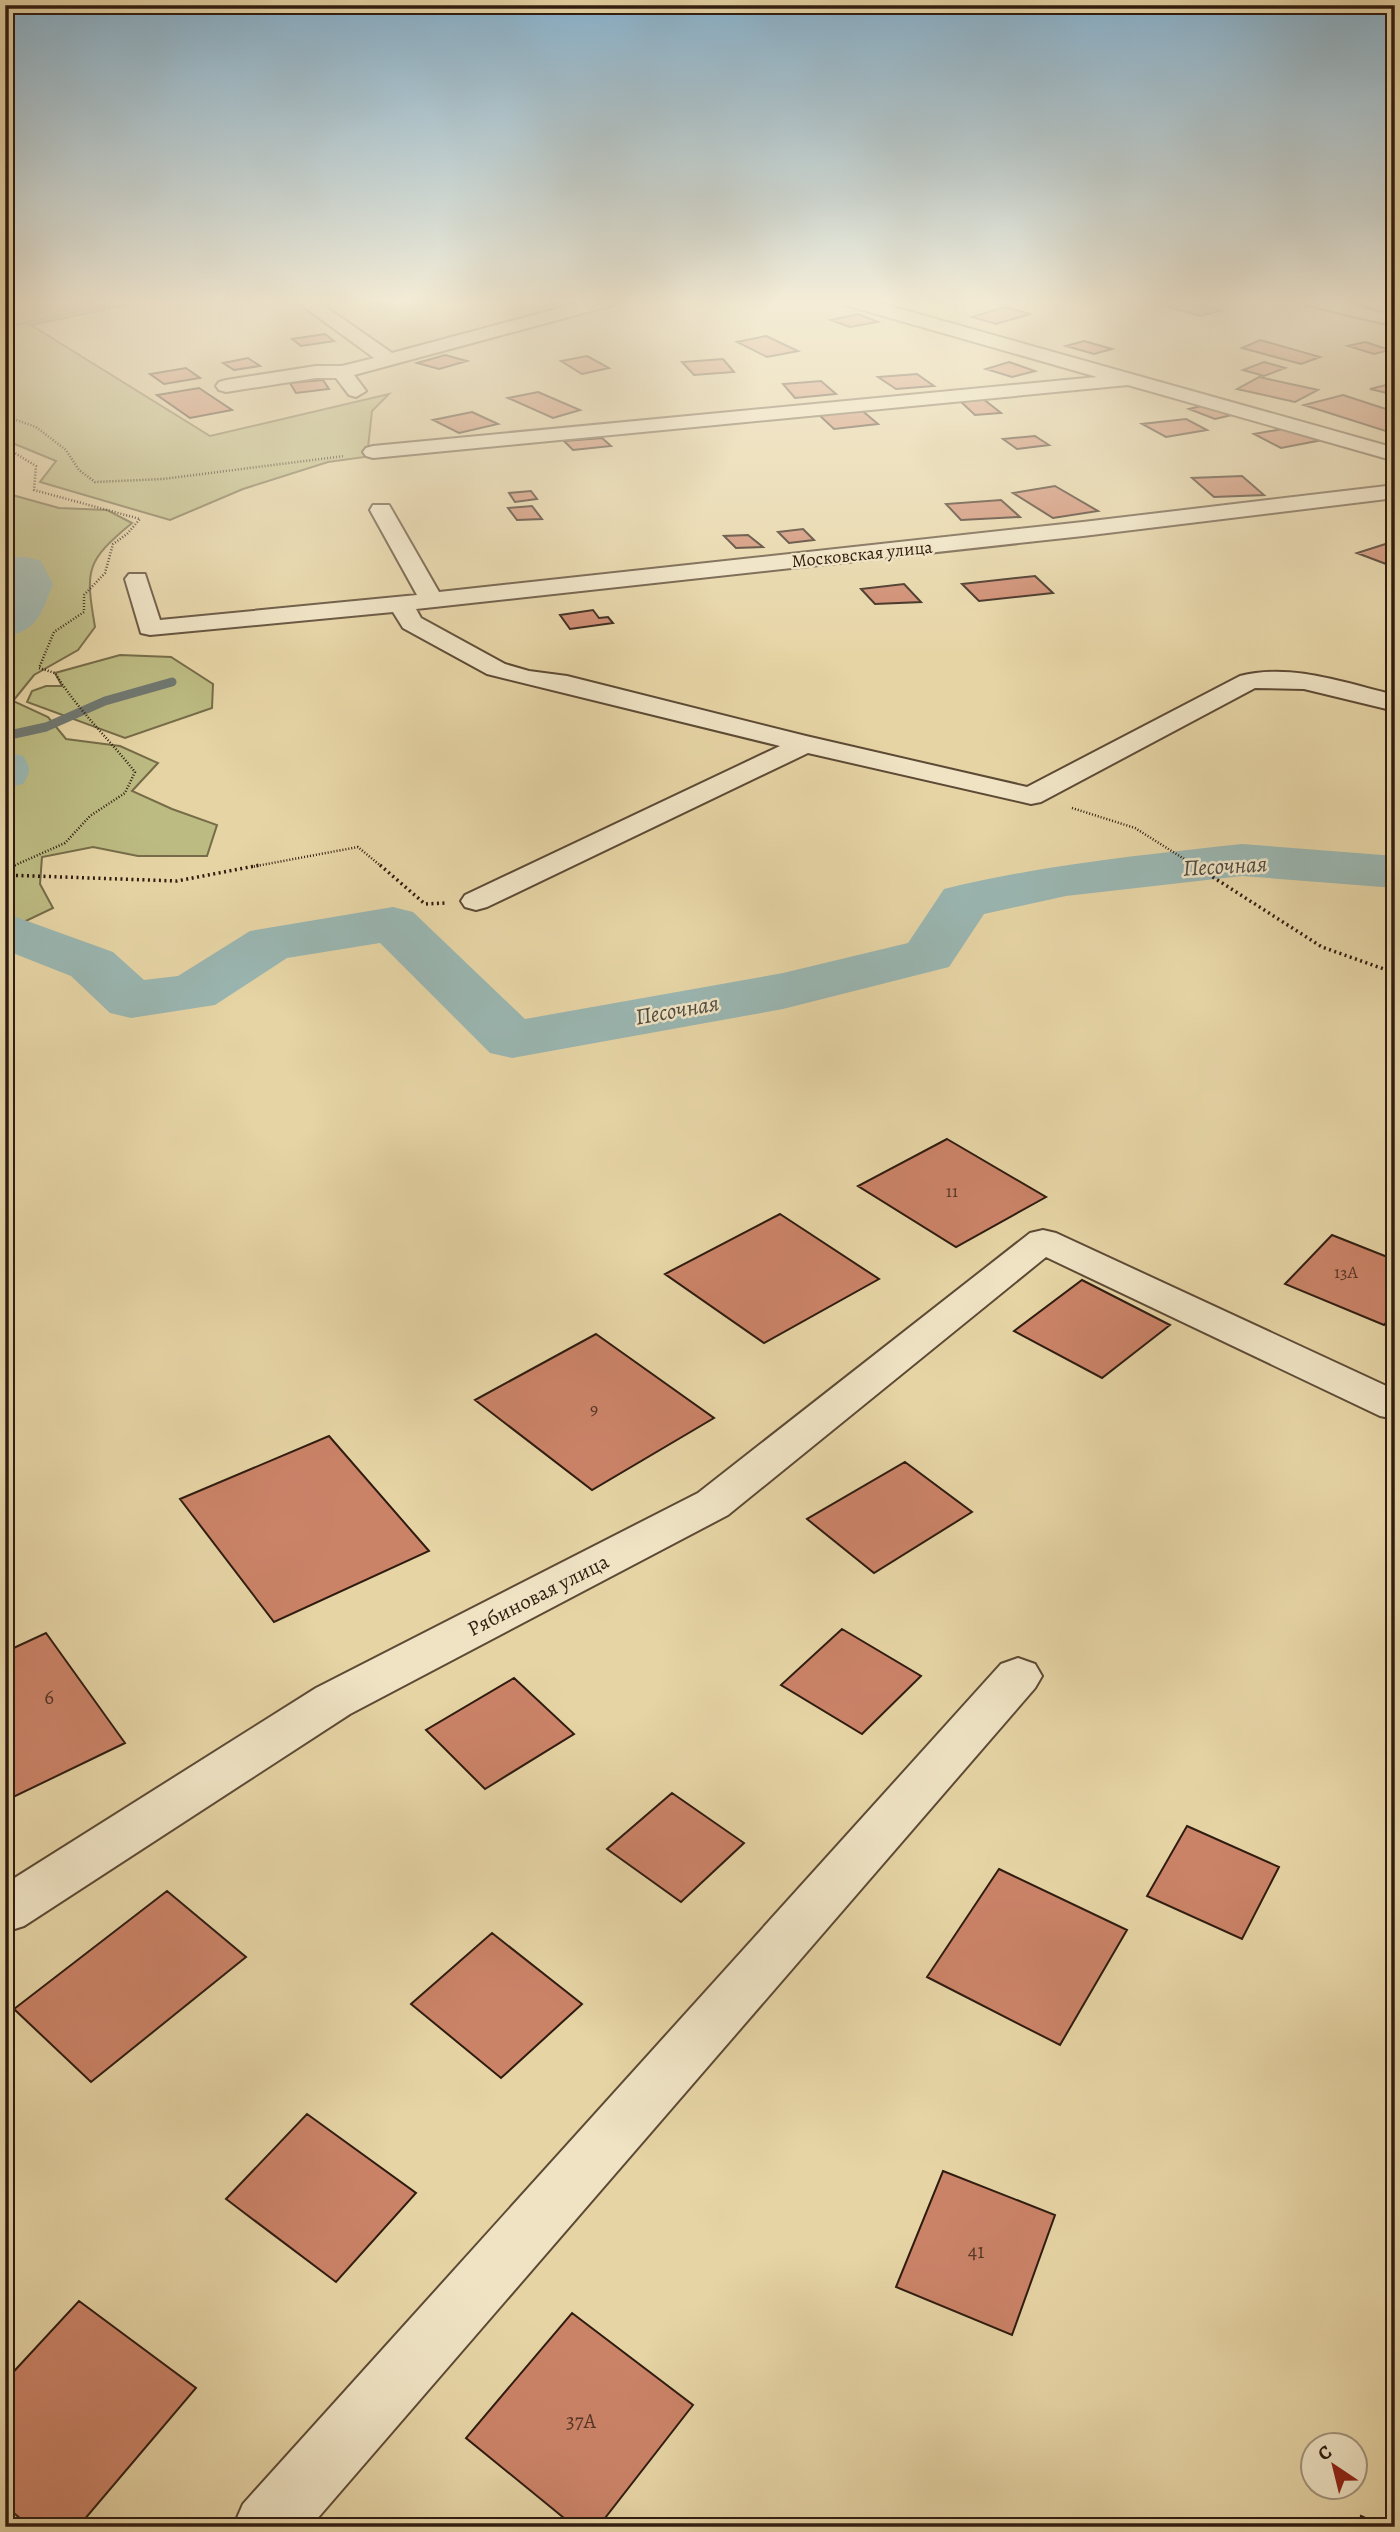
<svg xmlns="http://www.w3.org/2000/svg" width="1400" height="2532" font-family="Alegreya,serif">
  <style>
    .green { fill: #bcbb82; stroke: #766c49; stroke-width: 2 }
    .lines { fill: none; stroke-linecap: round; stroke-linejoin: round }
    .stream { stroke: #6f7871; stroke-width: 9 }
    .river { fill: #9ab6b1; fill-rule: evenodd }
    .building { fill: #cb8368; stroke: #2f1c10; stroke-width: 2 }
    .minor-casing { stroke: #5d4a35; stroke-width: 4 }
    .path-far1 { stroke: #2f1c10; stroke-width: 2.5; stroke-dasharray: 1 2; stroke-linecap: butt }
    .path { stroke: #2f1c10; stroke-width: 3.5; stroke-dasharray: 2 3.5; stroke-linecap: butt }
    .minor { fill: #efe3c4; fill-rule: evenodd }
    .labels { text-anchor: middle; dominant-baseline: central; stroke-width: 5; stroke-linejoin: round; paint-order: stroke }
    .far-street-label { font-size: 18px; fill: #2f1c10; stroke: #efe3c4 }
    .number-label { font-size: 18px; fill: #563626 }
    .street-label { font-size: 21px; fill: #2f1c10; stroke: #efe3c4 }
    .near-number-label { font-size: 21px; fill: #563626 }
    .water-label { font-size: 23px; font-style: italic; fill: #4f4a40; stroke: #efe3c4 }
  </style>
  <rect width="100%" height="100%" fill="#e6d4a5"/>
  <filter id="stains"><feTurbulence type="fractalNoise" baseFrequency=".00286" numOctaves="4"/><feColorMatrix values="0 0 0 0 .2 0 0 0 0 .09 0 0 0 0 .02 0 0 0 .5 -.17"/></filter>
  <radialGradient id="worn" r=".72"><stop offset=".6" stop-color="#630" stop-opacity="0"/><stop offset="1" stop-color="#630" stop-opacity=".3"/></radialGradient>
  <!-- green -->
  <path class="green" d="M5 301H144L31 325 210 436 389 394 372 411 368 448 372 456 328 462 243 489 170 520 40 482 56 461 5 440Z
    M5 493 59 508 107 510 132 523C86 561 85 569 95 627L78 650 34 675 13 701 48 717 66 739 120 746 158 763 132 791 172 809 217 825 207 856H138L93 847 42 857 40 884 53 908 5 931Z
    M120 655 171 657 213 684 212 708 125 738 27 702 32 691 46 686H62L55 673Z"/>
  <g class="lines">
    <!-- stream -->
    <path class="stream" d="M5 736 46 727 105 701 172 682"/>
    <!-- river -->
    <path class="river" d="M5 557H26L41 561 53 584C41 614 39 629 5 637V593L9 584 5 583Z
      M5 752 23 756C31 768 31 772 23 784L5 788Z
      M1242 844 1395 856V888L1242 876 1066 896 984 914 949 967 783 1009 512 1058 490 1053 380 943 287 958 215 1005 131 1018 110 1013 71 976 5 950V913L113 952 144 980 178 976 250 931 393 907 413 912 525 1019 783 973 908 943 944 889C1042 865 1142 855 1242 844Z"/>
  </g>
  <!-- building -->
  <path class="building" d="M1178 301H1186L1221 311 1200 316 1162 305Z
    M1005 307 1030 314 996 324 972 317Z
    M858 314 878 322 850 327 831 320Z
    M325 334 334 341 301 346 292 339Z
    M766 336 798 351 767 357 737 342Z
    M1260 340 1320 357 1301 364 1242 348Z
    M1084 341 1112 349 1094 354 1066 346Z
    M1365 342 1390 350 1374 354 1348 346Z
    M445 355 467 361 439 369 417 363Z
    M587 356 609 368 582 374 561 361Z
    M248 358 260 366 234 370 223 363Z
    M723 359 734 372 694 375 682 362Z
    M1009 362 1035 371 1012 377 986 369Z
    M1264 362 1285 368 1264 376 1243 370Z
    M186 368 200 378 164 384 150 374Z
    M917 374 934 386 896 389 878 377Z
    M1259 377 1318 390 1295 402 1237 389Z
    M323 380 329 389 296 393 290 383Z
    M821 381 836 394 795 398 783 384Z
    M1390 384 1395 385V395L1370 389Z
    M199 388 232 410 190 418 157 395Z
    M538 392 580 410 553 418 508 398Z
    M1343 395 1395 412V434L1304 405Z
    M982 398 1001 413 975 415 959 400Z
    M1209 404 1236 414 1215 419 1189 409Z
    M859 408 878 424 834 429 816 412Z
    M472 412 498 424 459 433 433 420Z
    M1186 419 1207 430 1166 437 1142 424Z
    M1294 427 1322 440 1281 448 1254 434Z
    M1035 436 1049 445 1017 449 1003 439Z
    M602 438 611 446 573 450 564 441Z
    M1242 476 1264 495 1214 497 1192 478Z
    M1055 486 1098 511 1053 518 1013 493Z
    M531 491 537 499 515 502 509 493Z
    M1001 500 1020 517 961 520 946 504Z
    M532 506 542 519 517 520 508 508Z
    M803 529 814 540 789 543 778 532Z
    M748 535 763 547 736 548 724 536Z
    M1395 541 1394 567 1357 553Z
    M1035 576 1053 593 979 601 962 584Z
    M904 584 921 602 875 604 861 589Z
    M593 610 599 618 608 617 613 623 570 629 560 615Z
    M947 1139 1046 1197 956 1247 858 1186Z
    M780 1214 879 1279 764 1343 665 1274Z
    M1332 1235 1395 1260V1313L1384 1325 1285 1284Z
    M1082 1280 1170 1325 1102 1378 1014 1331Z
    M596 1334 714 1418 592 1490 475 1400Z
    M329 1436 429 1551 274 1622 180 1499Z
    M905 1462 972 1512 874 1573 807 1519Z
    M842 1629 921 1676 862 1734 781 1685Z
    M46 1633 125 1743 5 1801V1652Z
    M514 1678 574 1734 485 1789 426 1730Z
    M672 1793 744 1843 681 1902 607 1849Z
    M1187 1826 1279 1867 1242 1939 1147 1896Z
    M999 1869 1127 1930 1060 2045 927 1977Z
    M167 1891 246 1957 91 2082 14 2009Z
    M492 1933 582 2004 501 2078 411 2004Z
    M307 2114 416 2193 336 2282 226 2199Z
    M943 2171 1055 2215 1012 2335 896 2287Z
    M79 2301 196 2388 78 2527H31L5 2506V2381Z
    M572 2313 693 2405 598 2527H575L466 2438Z
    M1361 2516 1385 2527H1358Z"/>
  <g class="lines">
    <defs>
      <path id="minor" d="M296 301H317L392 353 586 301H616L613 305 354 375 366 391 356 397 349 395 336 378H316L226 392 219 390 216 386 219 382 226 380 316 366H342L374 358Z
        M842 301H872L1395 448V461L1128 385 373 458 366 456 363 452 366 448 373 446 1097 377 845 305Z
        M1304 301H1336L1395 316V326L1307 305Z
        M1395 485V498L1083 536 416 609 421 618 505 664 529 671 567 676 806 736 1027 787 1240 676C1291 663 1345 683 1395 695V711L1304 689 1255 688 1041 802 1031 804 808 753 487 907 476 910 465 907 461 901 465 895 780 746 487 674 403 628 393 612 150 635 141 633 125 579 129 574H145L160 620 417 595 370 510 373 505H389L392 510 439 592 1083 522Z
        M1043 1230 1056 1233 1395 1390V1419L1380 1416 1046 1257 728 1515 350 1714 24 1926 5 1932V1884L316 1688 698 1493 1030 1233Z
        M1018 1658 1035 1664 1042 1676 1035 1688 310 2527H233L243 2504 1001 1664Z"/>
    </defs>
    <!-- minor casing -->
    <use href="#minor" class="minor-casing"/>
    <!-- path-far1 -->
    <path class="path-far1" d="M5 327 127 301
      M5 416 36 427 66 450 79 470 95 482 163 479 344 456
      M5 447 36 466 34 490 140 519 127 534 113 544 105 573 84 595V612L54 632 39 668 55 673C77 709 109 739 135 772L125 793 90 816 65 843 11 867
      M1072 808 1135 828 1197 867
      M251 867 358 847 382 867"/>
    <!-- path -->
    <path class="path" d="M380 865 425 904 447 903
      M1194 865 1322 947 1395 973
      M5 870 15 865
      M5 875 177 881 260 865"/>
    <!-- minor -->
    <use href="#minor" class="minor"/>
  </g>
  <!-- sky -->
  <linearGradient id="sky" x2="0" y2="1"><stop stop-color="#89b5d2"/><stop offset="0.46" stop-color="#f4ecd6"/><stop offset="1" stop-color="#f4ecd6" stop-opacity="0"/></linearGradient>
  <rect width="1400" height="656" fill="url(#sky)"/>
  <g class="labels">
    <!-- far-street labels -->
    <g class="far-street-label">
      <text transform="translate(862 554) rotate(-6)">Московская улица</text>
    </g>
    <!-- number labels -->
    <g class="number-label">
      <text x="952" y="1191">11</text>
      <text x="1346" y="1272">13А</text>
      <text x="594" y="1409">9</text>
    </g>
    <!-- street labels -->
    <g class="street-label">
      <text transform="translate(538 1595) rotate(-27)">Рябиновая улица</text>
    </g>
    <!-- near-number labels -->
    <g class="near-number-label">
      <text x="49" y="1697">6</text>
      <text x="976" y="2251">41</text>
      <text x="581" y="2421">37А</text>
    </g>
    <!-- water labels -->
    <g class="water-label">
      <text transform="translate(1225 866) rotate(-3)">Песочная</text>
      <text transform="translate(677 1010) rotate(-10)">Песочная</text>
    </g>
  </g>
  <!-- margin -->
  <rect width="1400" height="2532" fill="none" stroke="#e6d4a5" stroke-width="28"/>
  <rect x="7" y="7" width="1386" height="2518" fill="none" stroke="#2f1c10" stroke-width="3.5"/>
  <rect x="14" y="14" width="1372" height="2504" fill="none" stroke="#2f1c10" stroke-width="2"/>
  <!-- north arrow -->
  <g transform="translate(1334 2466) rotate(325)"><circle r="33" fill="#efe3c4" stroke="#a2937c" stroke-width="2"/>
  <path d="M0-5L12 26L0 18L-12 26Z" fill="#8f2418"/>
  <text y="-10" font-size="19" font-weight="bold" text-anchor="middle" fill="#2f1c10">С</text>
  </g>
  <rect width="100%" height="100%" filter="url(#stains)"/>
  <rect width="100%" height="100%" fill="url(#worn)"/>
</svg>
